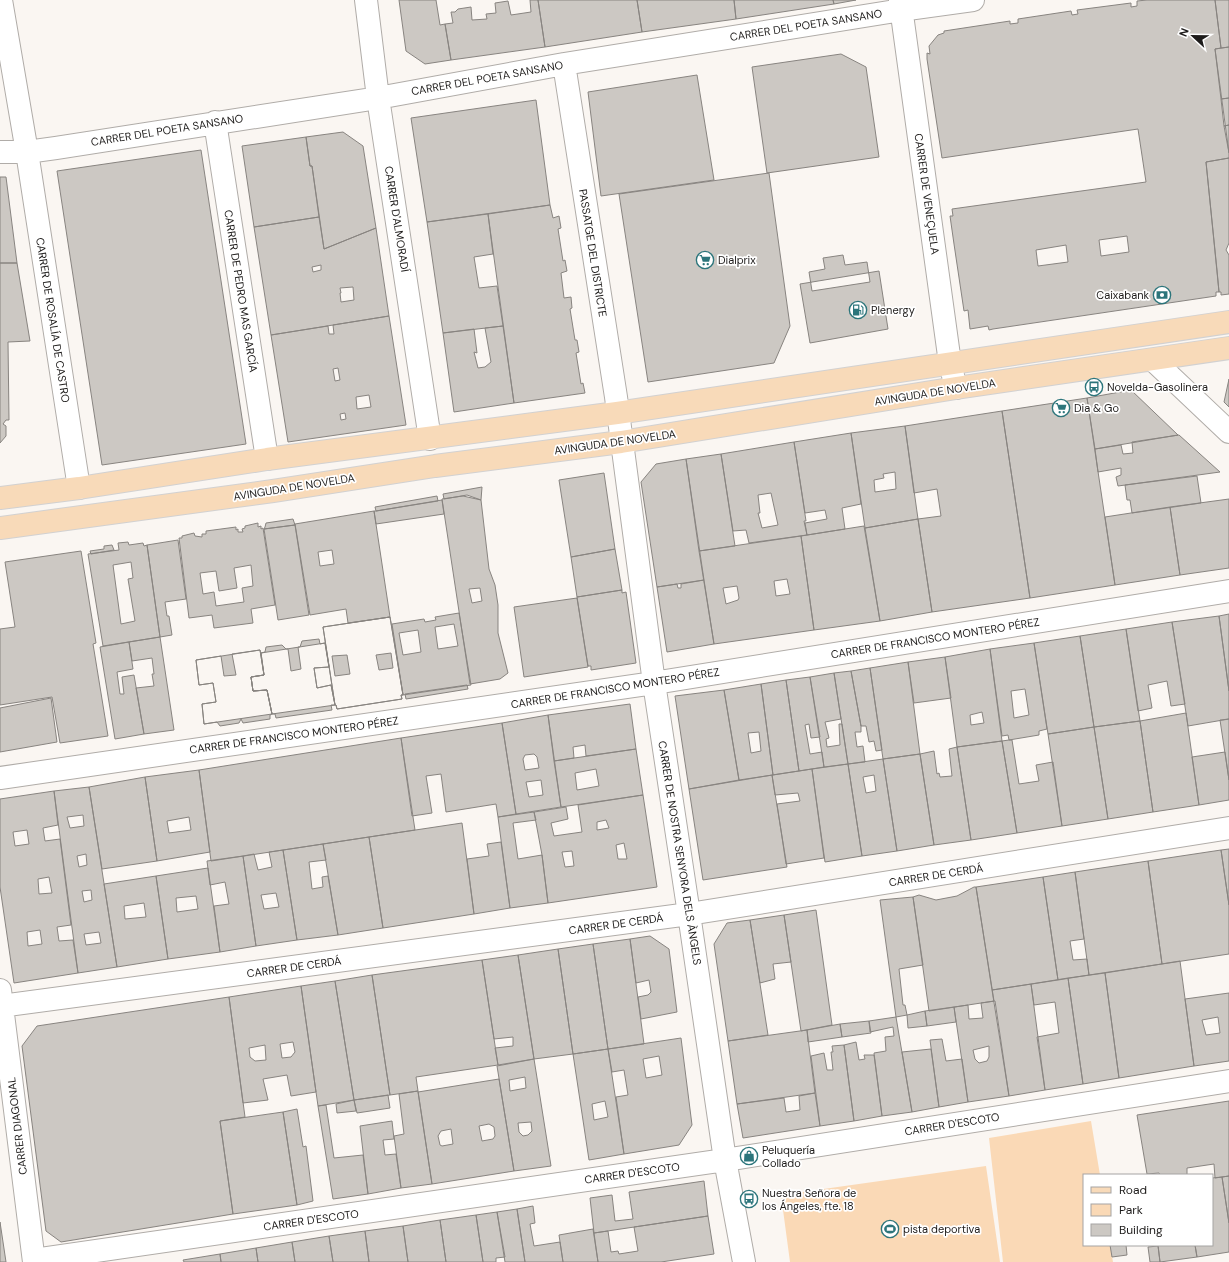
<svg xmlns="http://www.w3.org/2000/svg" width="1229" height="1262" font-family="'DM Sans',sans-serif">
  <style>
    .green { fill: #fad9b6 }
    .building { fill: #ccc8c3; stroke: #888480; fill-rule: evenodd }
    .lines { fill: none; stroke-linecap: round; stroke-linejoin: round }
    .minor-casing { stroke: #b0aca8; stroke-width: 24 }
    .major-casing { stroke: #d2d1d1; stroke-width: 24 }
    .minor { stroke: #fff; stroke-width: 22 }
    .major { stroke: #f8dab9; stroke-width: 22 }
    .labels { text-anchor: middle; dominant-baseline: central; stroke-width: 3.5; stroke-linejoin: round; paint-order: stroke }
    .street-label { font-size: 11px; fill: #1d1b1a; stroke: #fff }
    .poi-label { font-size: 11px; fill: #1d1b1a; stroke: #fff; text-anchor: start }
  </style>
  <rect width="100%" height="100%" fill="#faf6f2"/>
  <!-- green -->
  <path class="green" d="M1091 1121 1100 1175H1084V1245H1110L1113 1262H1003L989 1138Z
    M986 1166 1000 1262H790L781 1195Z"/>
  <!-- building -->
  <path class="building" d="M399 0H436L440 25 445 24 451 60 425 64 406 51Z
    M530 0H538L545 47 451 60 445 24 453 23 451 12H455L458 9 471 7 472 20 487 19 486 14 496 13 495 3 508 1 511 15 531 12Z
    M538 0H637L642 32 545 47Z
    M637 0H734L736 19 642 32Z
    M734 0H833L834 4 736 19Z
    M833 0H856L834 4Z
    M1147 0H1215L1221 48 1215 49 1229 153V158L1206 162 1217 270 1219 292H1216V296L993 329 989 330 988 326 970 329 968 310 964 311 954 244 950 216H953L952 209 1146 182 1138 129 942 158 927 59V53L930 54 929 46 938 35 944 33V31L1010 21V24L1018 23V19L1071 11 1072 15 1078 14 1077 10 1131 3V7L1137 6V1ZM1127 236 1129 252 1101 256 1099 240ZM1066 245 1068 262 1038 266 1036 250Z
    M1215 0H1229V47L1221 48Z
    M1229 47V98L1221 99 1215 49Z
    M841 54 866 67 879 157 767 173 752 67Z
    M697 75 714 180 601 196 588 92Z
    M1229 98V125L1224 126 1221 99Z
    M536 100 550 205 427 222 411 118Z
    M1229 125V153L1224 126Z
    M343 132 363 146 376 228 324 249 312 166H310L306 137Z
    M306 137 310 166H312L319 217 254 227 242 146Z
    M201 150 246 444 102 465 57 171Z
    M1229 158V243L1226 250 1229 255V294L1221 295V292H1219L1206 162Z
    M769 173 790 326 774 363 648 382 619 194Z
    M0 177H6L17 263H0Z
    M550 205 553 218 559 216 561 228 558 229 563 261 565 260 567 271 561 273 564 298 571 297 572 308 570 309 575 340H577L579 352 576 353 581 384 583 383 585 393 514 403 488 214Z
    M488 214 493 254 474 257 479 288 497 286 503 326 443 333 427 222Z
    M319 217 324 249 376 228 389 316 271 335 254 227ZM321 265V270L313 272 312 267ZM353 287 354 300 341 302 340 293H341L340 288Z
    M843 255 845 265 867 262 870 282 812 291 809 272 825 269 823 258Z
    M0 263H17L30 341 8 342 9 420H6L3 424 6 426V436L0 443Z
    M879 271 888 329 810 343 800 284Z
    M389 316 406 425 288 442 271 335 328 326 329 334H334L333 325ZM338 368 340 380 335 381 333 369ZM369 395 371 407 357 409 356 397ZM345 413 346 419 341 420 340 414Z
    M503 326 514 403 454 412 443 333 474 329 477 353 474 352 478 368 485 367 491 362 485 328Z
    M1229 379V407L1224 402Z
    M1131 390 1178 435 1095 449 1087 398Z
    M1087 398 1115 585 1030 598 1002 411Z
    M1002 411 1030 598 932 612 918 519 941 516 937 489 914 493 905 426Z
    M905 426 918 519 865 528 851 433ZM895 472 896 489 875 492 874 480 884 478 883 474Z
    M851 433 861 504 842 508 845 529 807 535 805 523 827 519 825 510 805 513 794 442Z
    M1179 435 1220 472 1118 486 1116 477 1121 475V468L1098 472 1095 449 1121 445 1123 454 1133 453 1132 442Z
    M794 442 806 521H804L807 535 749 543 746 530 733 531 721 454ZM771 493 778 525 762 528 758 513H760L758 495Z
    M721 454 735 546 699 551 686 459Z
    M686 459 704 580 657 587 641 482 656 464Z
    M604 473 615 549 571 557 559 480Z
    M1197 476 1201 503 1132 513 1130 500H1127L1125 485Z
    M482 487 481 500 467 495 444 499 443 494Z
    M437 496 438 501 376 511 375 507Z
    M463 496 481 500 489 569 495 585 498 605V633L508 673 500 679 470 684 442 499ZM480 588 482 601 472 603 469 589Z
    M1229 499V568L1180 575 1170 507Z
    M442 500 444 514 376 524 374 511H376Z
    M1170 507 1180 575 1115 585 1105 517Z
    M374 511 390 617 348 623 346 609 310 615 295 524ZM332 550 334 564 320 566 318 552Z
    M293 519 295 525 264 529 265 527 266 523Z
    M918 519 932 612 880 621 865 528Z
    M258 523V527L261 526V529L263 528 275 605 251 609 253 623 214 628 212 615 189 618 179 538H182V536L194 533 195 536 202 537V534H206V531L236 527V530L238 529V532H243L242 529 245 528V526ZM251 565 253 586 242 588 244 602 216 606 214 592 203 594 200 573 216 571 219 591 237 588 234 568Z
    M295 525 309 615 278 620 264 529Z
    M864 526 880 621 814 630 801 536Z
    M801 536 814 630 714 644 699 551ZM787 579 790 594 776 596 774 581ZM737 586 739 598 738 600 726 604 723 588Z
    M178 540 186 599 165 602 167 616H169L172 635 160 637 147 545Z
    M128 542 129 545 143 543 144 546 147 545 160 637 103 646 88 554 119 550 118 543ZM131 562 133 578 128 579 135 621 121 624 113 565Z
    M112 545 114 550 91 554 90 551 104 549V546Z
    M615 549 622 590 577 597 571 557Z
    M81 551 96 643 93 644 108 736 60 743 52 697 0 705V629L15 627 5 562Z
    M704 580 714 644 667 652 657 587 677 584 678 588H681V584Z
    M622 590V593L626 592 636 663 591 670V666H588L577 597Z
    M577 598 588 667 524 677 514 607Z
    M459 613 471 685 403 695 392 624 424 619 425 622 436 620 435 617ZM454 624 458 646 438 649 435 627ZM418 630 421 652 403 655 399 633Z
    M1229 614V691L1219 616Z
    M1219 616 1229 691V719L1188 726 1172 622Z
    M390 617 403 695H401L402 699 337 709 336 705H335L323 627ZM391 653 393 668 379 670 376 655ZM347 655 350 674 335 676 332 656Z
    M390 617 403 695H401L402 699 337 709 336 705H335L323 627Z
    M1172 622 1185 704 1171 706 1167 681 1148 685 1152 708 1138 711 1126 629Z
    M1126 629 1140 721 1094 727 1080 636Z
    M1080 636 1094 727 1048 734 1034 643Z
    M160 637 174 730 144 734 136 688 154 686 152 674H154L152 658 132 661 129 642Z
    M319 639 320 644 325 643 329 667 314 668 317 688 331 685 335 705H331L332 710 276 718 275 714H272L267 690 253 691 251 677 264 675 261 653 265 652 266 647 282 645 286 649H288L291 671 301 669 298 647H300L302 641Z
    M129 642 133 669 117 672 120 694H124L122 677 134 675 144 734 115 739 100 647Z
    M325 643 329 667 314 668 317 688 331 685 335 705 272 714 267 690 253 691 251 677 264 675 261 653Z
    M1034 643 1047 729 1039 731V735L1009 740 1008 735 1002 736 990 649ZM1025 689 1029 715 1014 718 1011 691Z
    M990 649 1002 741 957 747 945 657ZM982 712 984 723 971 725 970 715Z
    M260 650 264 675 251 677 253 691 267 690 272 714 270 715V719L243 723 241 719 239 723 220 726 217 722 204 724 202 704 216 702 213 683 199 685 196 660 221 656 224 676 236 675 232 654Z
    M260 650 264 675 251 677 253 691 267 690 272 714 204 724 202 704 216 702 213 683 199 685 196 660Z
    M945 657 951 698 914 703 908 662Z
    M908 662 920 754 883 759 870 668Z
    M870 668 882 750 876 751 874 741 869 742 866 726H861L851 671Z
    M851 671 861 726V732H855L857 747 863 746 865 762 848 764 834 673Z
    M834 673 841 719 825 722 829 738 826 739 827 747 840 745 839 724H842L848 764 824 767 810 677Z
    M810 677 820 737 811 738 809 724 805 725 810 754 822 752 824 767 799 771 786 680Z
    M786 680 799 771 773 775 761 684Z
    M761 684 773 775 739 780 724 690ZM759 732 761 751 751 753 748 733Z
    M467 685 468 689 406 699 405 694Z
    M724 690 739 780 689 789 675 696Z
    M51 698 57 742 0 752V708Z
    M630 704 636 749 586 756 585 745 573 747 574 758 554 761 548 715Z
    M1186 713 1199 805 1153 812 1140 721Z
    M548 715 561 807 516 814 502 723ZM534 754 537 757 539 768 525 770 523 759 525 755ZM541 780 543 795 529 797 526 782Z
    M1229 719V780L1220 720Z
    M1140 721 1153 812 1108 819 1094 727Z
    M502 723 516 814 498 817 496 804 446 812 441 774 426 776 432 813 412 816 401 738Z
    M1094 727 1108 819 1062 826 1048 734Z
    M401 738 415 830 211 861 199 770Z
    M1009 740H1012L1019 784 1039 781 1036 765 1053 762 1062 826 1017 833 1002 741Z
    M1002 741 1017 833 971 840 957 747Z
    M957 747 971 840 934 845 920 754 934 751 937 774 939 773 940 777 952 776 949 749Z
    M636 749 643 795 561 807 554 761ZM596 769 599 786 577 790 575 773Z
    M1225 752 1229 780V800L1199 805 1192 757Z
    M920 754 934 845 897 851 883 759Z
    M883 759 897 851 862 856 848 764ZM874 775 876 791 866 793 863 777Z
    M848 764 862 856 825 862 812 769Z
    M812 769 824 858 786 864 777 804 800 801 798 793 775 795 772 775Z
    M199 770 210 852 157 861 145 777ZM189 817 191 830 169 833 167 821Z
    M772 775 787 867 703 880 689 789Z
    M145 777 157 861 102 869 89 787Z
    M89 787 117 967 78 973 54 791ZM83 815 84 826 70 828 67 817ZM86 854 87 865 79 867 77 856ZM91 890 92 900 84 902 82 891ZM99 932 101 943 86 945 84 934Z
    M54 791 58 825 43 828 45 841 60 839 71 925 57 927 59 941 73 940 78 973 14 983 0 887V799ZM27 830 29 844 15 846 13 832ZM49 877 52 893 39 894 38 879ZM40 930 42 944 28 946 27 932Z
    M643 795 657 887 548 903 542 855 534 812 566 807 568 819 551 823 554 836 582 832 578 805ZM606 820 609 828 597 830V822ZM624 843 627 859H618L616 845ZM572 851 574 866 565 867 562 852Z
    M534 812 536 820 513 823 518 859 542 855 548 903 510 908 498 817Z
    M462 823 474 914 383 928 369 837Z
    M369 837 383 928 338 935 323 844Z
    M501 842 510 908 474 914 467 859 489 856 487 844Z
    M323 844 326 860 309 862 312 889 323 887 322 877 328 876 338 935 297 940 283 850Z
    M1229 849V905L1221 850Z
    M283 850 297 940 256 946 243 856 254 854 258 870 272 867 269 852ZM276 893 279 907 264 909 261 895Z
    M1221 850 1229 905V954L1162 964 1148 861Z
    M243 856 256 946 220 952 214 906 229 904 225 882 210 885 207 861Z
    M1148 861 1162 964 1089 975 1075 872Z
    M208 868 220 952 168 959 156 876ZM196 896 198 909 177 912 176 898Z
    M1075 872 1084 939 1070 941 1073 960 1087 959 1089 975 1058 980 1043 877Z
    M156 876 168 959 117 967 104 884ZM144 903 146 917 125 919 124 906Z
    M1043 877 1058 980 992 990 976 887Z
    M974 887H976L994 1001 929 1011 913 897 919 895 936 900 957 896Z
    M913 897 923 965 899 969 903 1005H905L907 1015 896 1017 880 900Z
    M816 910 832 1025 801 1031 784 915Z
    M784 915 791 962 773 964 775 979 760 983 750 920Z
    M750 920 768 1035 728 1041 714 944 727 923Z
    M650 936 669 949 677 1012 641 1019 638 997 648 995 651 992 649 980 636 983 630 939Z
    M630 939 644 1044 608 1049 593 944Z
    M593 944 608 1049 573 1054 558 949Z
    M558 949 573 1054 534 1059 518 955Z
    M518 955 534 1059 498 1065 495 1048 513 1046V1037L494 1039 482 960Z
    M482 960 498 1065 416 1077 418 1091 390 1095 372 975Z
    M1180 961 1194 1066 1119 1078 1105 973Z
    M1105 973 1119 1078 1083 1084 1068 978Z
    M372 975 390 1095 354 1100 335 981Z
    M1068 978 1083 1084 1045 1090 1037 1037 1059 1033 1055 1002 1034 1005 1031 984Z
    M335 981 354 1100 318 1106 301 986Z
    M1031 984 1045 1090 1009 1096 992 990Z
    M301 986 316 1092 291 1096 287 1075 263 1079 268 1100 243 1103 229 997ZM293 1042 295 1052 291 1057 282 1058 280 1044ZM265 1045 266 1060 255 1061 250 1057 249 1048Z
    M1229 993V1061L1194 1066 1185 999ZM1218 1017 1220 1033 1206 1035 1202 1020Z
    M229 997 245 1117 220 1121 233 1214 61 1242 46 1231 22 1046 37 1026Z
    M995 1001 1009 1096 968 1102 954 1007 968 1005 969 1019 983 1018 981 1003ZM989 1046V1057L987 1061 979 1063 975 1059 973 1050Z
    M954 1007 956 1022 927 1026 925 1011Z
    M925 1011 927 1026 908 1028 907 1015Z
    M896 1017 912 1112 882 1116 874 1053 886 1051 885 1037 894 1036 893 1027 870 1032 869 1021Z
    M869 1021 871 1033 842 1037 840 1024Z
    M840 1024 842 1037 808 1042 807 1030Z
    M807 1030 815 1093 737 1104 728 1041Z
    M681 1038 692 1125 679 1145 624 1154 616 1097 628 1095 624 1070 612 1072 608 1049ZM659 1056 662 1075 646 1078 643 1059Z
    M942 1039 946 1061 962 1059 968 1102 939 1107 930 1040Z
    M856 1042 859 1060 865 1059 864 1055H874L882 1116 854 1121 844 1045Z
    M844 1045 854 1121 820 1126 811 1056 824 1053 827 1070H833L831 1052H833L832 1046Z
    M608 1049 624 1154 589 1160 573 1054ZM605 1101 608 1117 594 1120 592 1104Z
    M931 1049 939 1107 912 1112 902 1052Z
    M534 1059 551 1166 514 1171 497 1066ZM525 1077 526 1088 510 1091 509 1080ZM531 1122 532 1131 528 1135 523 1136 519 1132 518 1123Z
    M499 1079 514 1171 432 1184 418 1092ZM489 1124 494 1127 495 1136 493 1139 482 1141 479 1126ZM451 1129 453 1144 442 1146 440 1145 438 1136 441 1131Z
    M418 1091 432 1184 401 1188 394 1136 404 1134 399 1094Z
    M815 1093 820 1126 743 1138 737 1104 784 1098 786 1112 800 1110 799 1096Z
    M388 1095 390 1108 357 1113 354 1100Z
    M354 1100 356 1111 337 1113 336 1104Z
    M1229 1101V1176L1215 1178 1214 1164 1187 1168V1175H1160L1159 1173 1147 1174 1137 1115Z
    M326 1105 334 1158 363 1155 368 1194 333 1199 318 1106Z
    M297 1109 303 1147 306 1146 313 1201 297 1205 283 1112Z
    M283 1112 297 1205 233 1214 220 1121Z
    M392 1121 394 1139 383 1140 385 1155 396 1154 401 1188 368 1194 360 1126Z
    M1229 1176V1223L1222 1177Z
    M1222 1177 1229 1223V1252L1197 1257 1195 1245H1212V1178Z
    M704 1181 708 1216 594 1233 590 1198 612 1195 615 1221 633 1219 629 1192Z
    M533 1206 535 1223 530 1224 534 1246 560 1242 563 1262H525L517 1209Z
    M517 1209 525 1262H505L497 1212Z
    M497 1212 505 1257 496 1258V1262H483L476 1215Z
    M476 1215 483 1262H446L440 1220Z
    M708 1216 714 1254 661 1262H598L594 1233 608 1231 611 1252 618 1251 619 1254 638 1251 634 1227Z
    M440 1220 446 1262H408L403 1226Z
    M0 1222 6 1262H0Z
    M403 1226 408 1262H369L365 1231Z
    M593 1229 598 1262H563L559 1235Z
    M365 1231 369 1262H333L329 1236Z
    M329 1236 333 1262H295L292 1242Z
    M292 1242 295 1262H258L256 1248Z
    M1110 1245H1126L1127 1255 1112 1257Z
    M1158 1245H1195L1197 1257 1160 1262Z
    M1158 1246 1160 1262H1150L1148 1247Z
    M256 1248 258 1262H221L220 1254Z
    M220 1254 221 1262H184L183 1260Z"/>
  <g class="lines">
    <defs>
      <path id="minor" d="M1 0 27 152 79 488
        M366 0 378 98 430 439
        M900 0 950 363 956 388
        M564 64 616 397 654 683 689 914 725 1160 744 1262
        M215 122 267 459
        M0 152H27L56 148 378 98 564 64 902 10 973 0
        M1153 360 1229 432
        M0 778 654 683 1229 591
        M0 990 34 1262
        M0 1006 689 914 1229 828
        M34 1260 725 1160 1229 1081"/>
      <path id="major" d="M0 498 79 488 267 459 617 413 1229 322
        M0 528 273 491 435 466 621 442 956 388 1229 348"/>
    </defs>
    <!-- minor casing -->
    <use href="#minor" class="minor-casing"/>
    <!-- major casing -->
    <use href="#major" class="major-casing"/>
    <!-- minor -->
    <use href="#minor" class="minor"/>
    <!-- major -->
    <use href="#major" class="major"/>
  </g>
  <!-- icons -->
  <defs>
    <symbol id="supermarket-ring" viewBox="-11 -11 22 22"><circle r="9.5" fill="#fff" stroke="#2c757b" stroke-width="1.5"/><path d="M-6-5.5h2.5l.6 2H6L4.5 2H-2.5L-4.4-4H-6ZM-1.5 3.2a1.3 1.3 0 1 0 .1 0ZM3 3.2a1.3 1.3 0 1 0 .1 0Z" fill="#2c757b"/></symbol>
    <symbol id="bank-ring" viewBox="-11 -11 22 22"><circle r="9.5" fill="#fff" stroke="#2c757b" stroke-width="1.5"/><path d="M-6-4H6V4H-6ZM0-2.3a2.3 2.3 0 1 0 0 4.6a2.3 2.3 0 1 0 0-4.6Z" fill="#2c757b"/></symbol>
    <symbol id="fuel-ring" viewBox="-11 -11 22 22"><circle r="9.5" fill="#fff" stroke="#2c757b" stroke-width="1.5"/><path d="M-5.5-6h7V0h2V4h1.3V-2.5L3-4.5l.8-.8L6-3V5H2.5V1h-1V6h-7ZM-4.2-4.7v3.2H.2V-4.7Z" fill="#2c757b"/></symbol>
    <symbol id="bus-ring" viewBox="-11 -11 22 22"><circle r="9.5" fill="#fff" stroke="#2c757b" stroke-width="1.5"/><path d="M-5-6H5V4H4V6H2V4H-2V6H-4V4H-5ZM-3.5-4V0h7V-4ZM-3.5 1.2v1.5H-2V1.2ZM2 1.2v1.5H3.5V1.2Z" fill="#2c757b"/></symbol>
    <symbol id="shop-ring" viewBox="-11 -11 22 22"><circle r="9.5" fill="#fff" stroke="#2c757b" stroke-width="1.5"/><path d="M-5-2.5h2.3a2.7 3.5 0 0 1 5.4 0H5L5.5 6h-11ZM-1.5-2.5h3a1.5 2.3 0 0 0-3 0Z" fill="#2c757b"/></symbol>
    <symbol id="stadium-ring" viewBox="-11 -11 22 22"><circle r="9.5" fill="#fff" stroke="#2c757b" stroke-width="1.5"/><path d="M0-5a6.5 5 0 1 0 0 10a6.5 5 0 1 0 0-10ZM-3.5-1.8h7v3.6h-7Z" fill="#2c757b"/></symbol>
  </defs>
  <g fill-rule="evenodd">
    <use href="#supermarket-ring" x="695" y="250" width="20" height="20"/>
    <use href="#bank-ring" x="1152" y="285" width="20" height="20"/>
    <use href="#fuel-ring" x="848" y="300" width="20" height="20"/>
    <use href="#bus-ring" x="1084" y="377" width="20" height="20"/>
    <use href="#supermarket-ring" x="1051" y="398" width="20" height="20"/>
    <use href="#shop-ring" x="739" y="1146" width="20" height="20"/>
    <use href="#bus-ring" x="739" y="1189" width="20" height="20"/>
    <use href="#stadium-ring" x="880" y="1219" width="20" height="20"/>
  </g>
  <g class="labels">
    <!-- street labels -->
    <g class="street-label">
      <text transform="translate(806 25) rotate(-9)">CARRER DEL POETA SANSANO</text>
      <text transform="translate(487 78) rotate(-10)">CARRER DEL POETA SANSANO</text>
      <text transform="translate(167 130) rotate(-9)">CARRER DEL POETA SANSANO</text>
      <text transform="translate(927 194) rotate(82)">CARRER DE VENEÇUELA</text>
      <text transform="translate(397 219) rotate(81)">CARRER D'ALMORADÍ</text>
      <text transform="translate(593 253) rotate(81)">PASSATGE DEL DISTRICTE</text>
      <text transform="translate(241 291) rotate(81)">CARRER DE PEDRO MAS GARCÍA</text>
      <text transform="translate(53 320) rotate(81)">CARRER DE ROSALÍA DE CASTRO</text>
      <text transform="translate(935 392) rotate(-9)">AVINGUDA DE NOVELDA</text>
      <text transform="translate(615 442) rotate(-8)">AVINGUDA DE NOVELDA</text>
      <text transform="translate(294 487) rotate(-9)">AVINGUDA DE NOVELDA</text>
      <text transform="translate(935 638) rotate(-9)">CARRER DE FRANCISCO MONTERO PÉREZ</text>
      <text transform="translate(615 688) rotate(-9)">CARRER DE FRANCISCO MONTERO PÉREZ</text>
      <text transform="translate(294 735) rotate(-8)">CARRER DE FRANCISCO MONTERO PÉREZ</text>
      <text transform="translate(680 853) rotate(81)">CARRER DE NOSTRA SENYORA DELS ÀNGELS</text>
      <text transform="translate(936 875) rotate(-9)">CARRER DE CERDÁ</text>
      <text transform="translate(616 924) rotate(-8)">CARRER DE CERDÁ</text>
      <text transform="translate(294 967) rotate(-8)">CARRER DE CERDÁ</text>
      <text transform="translate(952 1124) rotate(-9)">CARRER D'ESCOTO</text>
      <text transform="translate(17 1126) rotate(-97)">CARRER DIAGONAL</text>
      <text transform="translate(632 1173) rotate(-8)">CARRER D'ESCOTO</text>
      <text transform="translate(311 1220) rotate(-8)">CARRER D'ESCOTO</text>
    </g>
    <!-- poi labels -->
    <g class="poi-label">
      <text x="718" y="260">Dialprix</text>
      <text x="1149" y="295" text-anchor="end">Caixabank</text>
      <text x="871" y="310">Plenergy</text>
      <text x="1107" y="387">Novelda-Gasolinera</text>
      <text x="1074" y="408">Dia &amp; Go</text>
      <text x="762" y="1150">Peluquería<tspan x="762" dy="13">Collado</tspan></text>
      <text x="762" y="1193">Nuestra Señora de<tspan x="762" dy="13">los Ángeles, fte. 18</tspan></text>
      <text x="903" y="1229">pista deportiva</text>
    </g>
  </g>
  <!-- legend -->
  <rect x="1083" y="1174" width="130" height="72" fill="#ffffff" stroke="#a5a4a3"/>
  <rect x="1091" y="1187" width="20" height="6" fill="#f8dab9" stroke="#a5a4a3"/>
  <text x="1119" y="1194" font-size="12" fill="#1d1b1a">Road</text>
  <rect x="1091" y="1204" width="20" height="12" fill="#fad9b6" stroke="#a5a4a3"/>
  <text x="1119" y="1214" font-size="12" fill="#1d1b1a">Park</text>
  <rect x="1091" y="1224" width="20" height="12" fill="#ccc8c3" stroke="#a5a4a3"/>
  <text x="1119" y="1234" font-size="12" fill="#1d1b1a">Building</text>
  <!-- north arrow -->
  <g transform="translate(1193 36) rotate(292)" stroke="#ffffff" stroke-width="3" paint-order="stroke">
  <path d="M0-3L7 15L0 10L-7 15Z" fill="#1d1b1a"/>
  <text y="-6" font-size="11" font-weight="bold" text-anchor="middle" fill="#1d1b1a">N</text>
  </g>
</svg>
